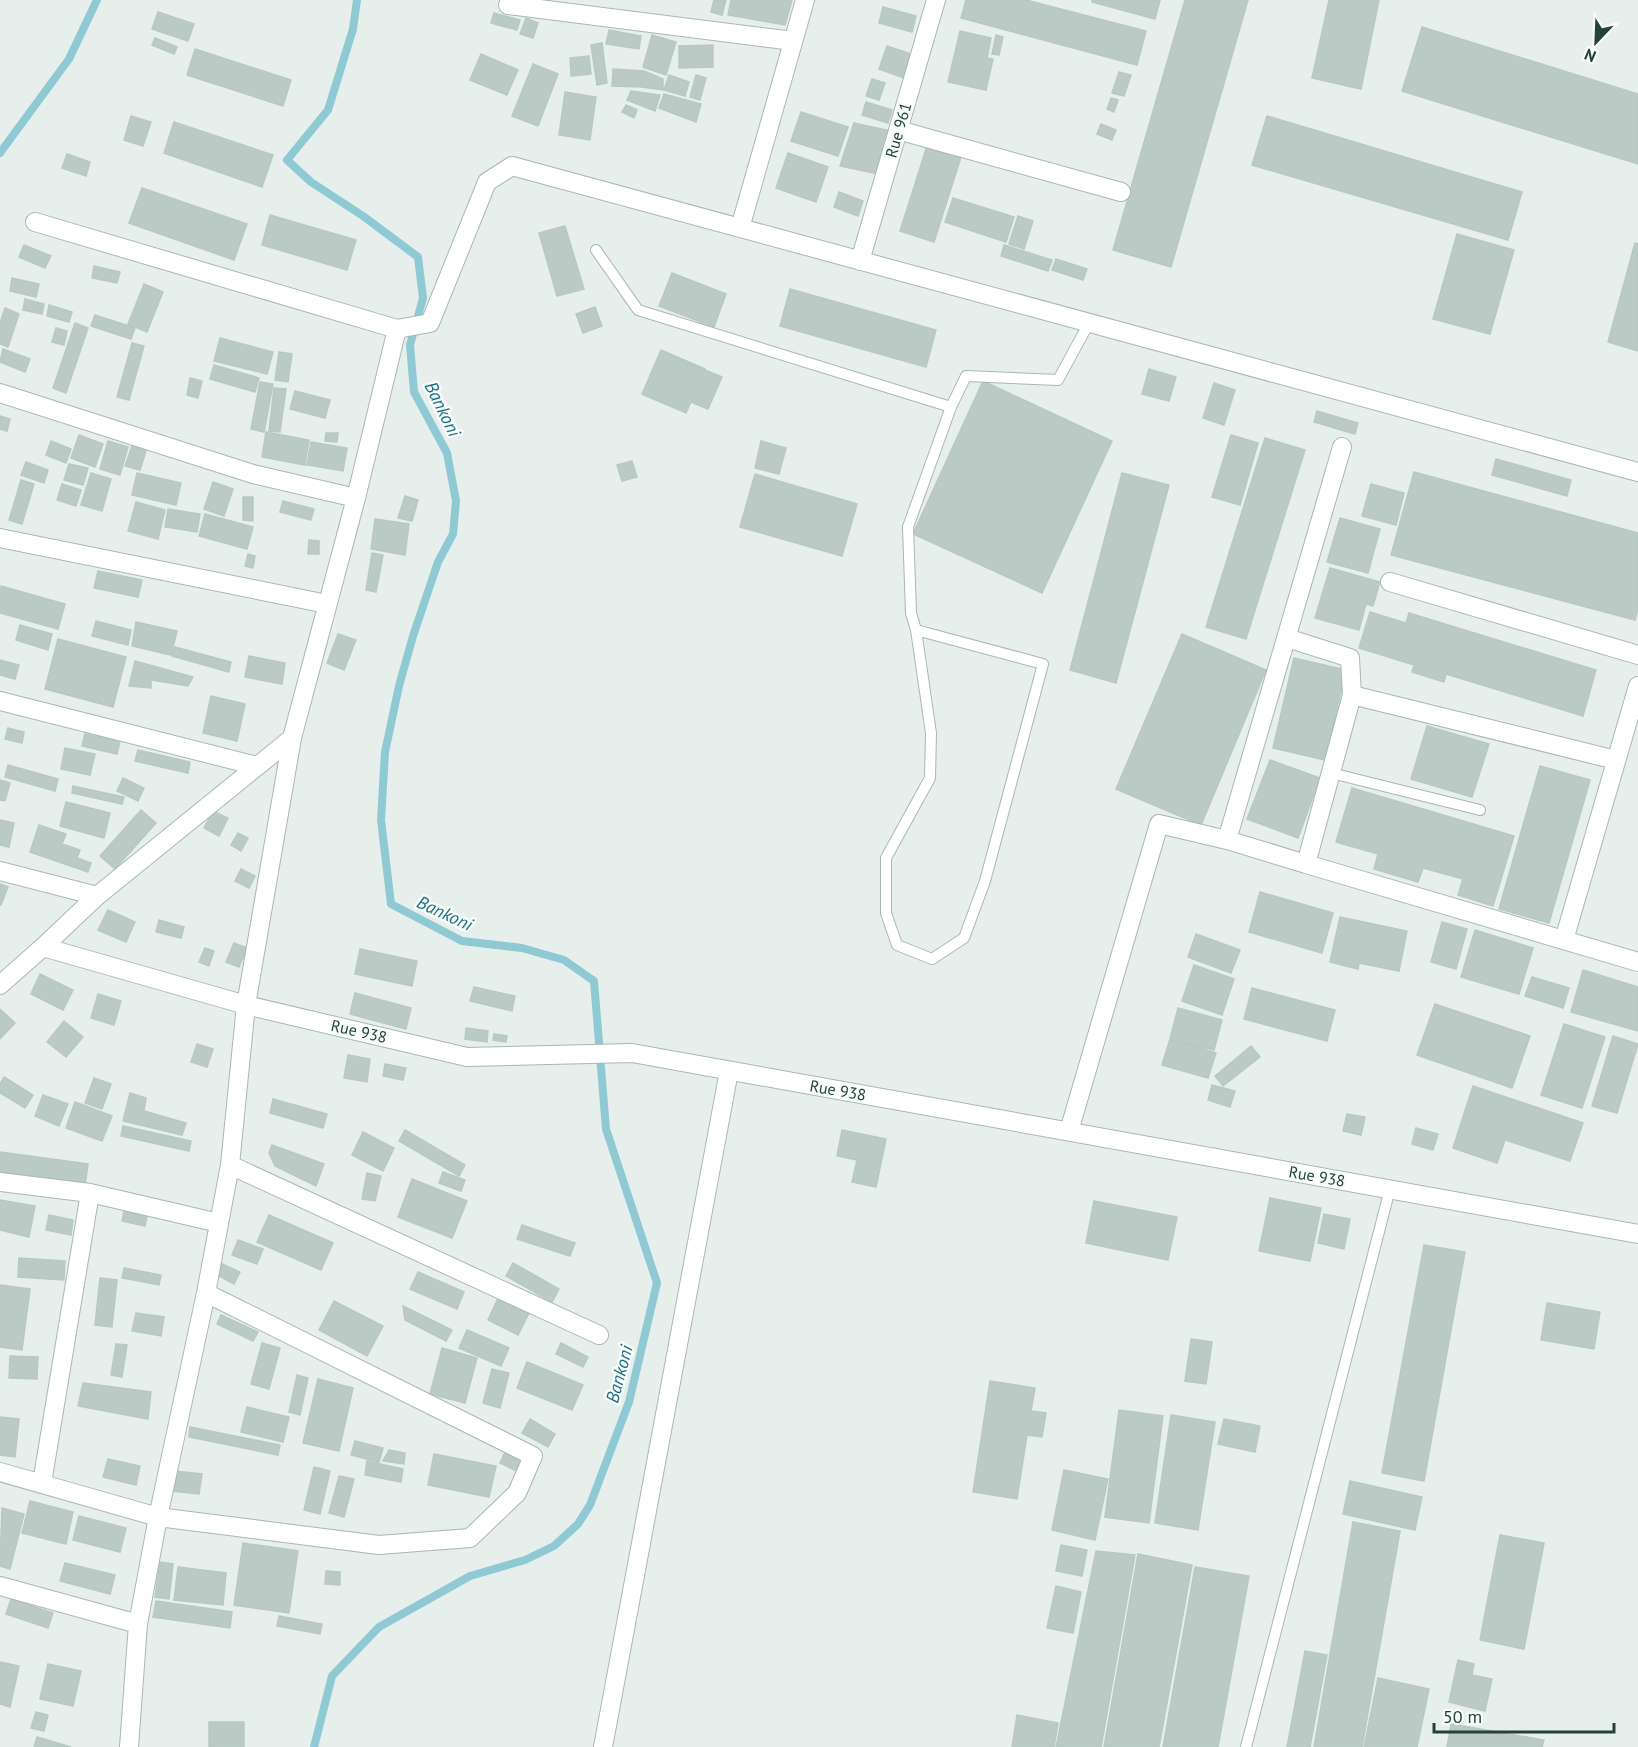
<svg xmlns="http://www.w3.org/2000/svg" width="1638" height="1747" font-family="'PT Sans',sans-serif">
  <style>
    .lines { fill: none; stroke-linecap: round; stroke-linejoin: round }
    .stream { stroke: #8ec9d4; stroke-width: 8 }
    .building { fill: #bbcac4; stroke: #b8c9c2; stroke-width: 1.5 }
    .lane-casing { stroke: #a8b8b2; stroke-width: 12 }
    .street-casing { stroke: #a8b8b2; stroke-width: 20 }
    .lane { stroke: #fff; stroke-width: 10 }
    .street { stroke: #fff; stroke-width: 18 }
    .labels { text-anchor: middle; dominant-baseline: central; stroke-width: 5; stroke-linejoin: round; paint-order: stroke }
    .street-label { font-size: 16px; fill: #24423a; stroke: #f7fbf9 }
    .water-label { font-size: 18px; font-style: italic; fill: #1c6f80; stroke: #f7fbf9 }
  </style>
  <rect width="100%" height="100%" fill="#e6efeb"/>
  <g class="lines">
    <!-- stream -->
    <path class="stream" d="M0 153 69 59 97 0
      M314 1747 332 1676 379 1627 470 1576 525 1560 554 1546 578 1524 590 1505 629 1402 657 1283 606 1129 594 981 564 960 522 948 462 941 391 904 381 820 385 752 399 686 413 636 438 562 453 534 456 501 447 453 414 392 410 345 423 298 418 257 363 216 311 182 287 160 328 110 353 29 357 0"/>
  </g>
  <!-- building -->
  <path class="building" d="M714 0H726L722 15 711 12Z
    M731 0H792L785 25 728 15Z
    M966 0H1026L1146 31 1137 65 961 18Z
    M1092 0H1160L1155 19 1092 2Z
    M1185 0H1248L1171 267 1113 250Z
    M1329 0H1379L1361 89 1312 78Z
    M883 7 916 16 912 32 879 23Z
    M158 12 194 24 188 41 152 29Z
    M494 13 520 20 517 30 491 23Z
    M526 18 538 23 533 38 520 34Z
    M1422 27 1638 94V164L1402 91Z
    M609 30 641 36 639 49 606 44Z
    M960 31 991 38 987 58 993 59 986 90 948 82Z
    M652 35 676 42 666 75 643 67Z
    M996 35 1003 37 999 55 992 54Z
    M155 38 177 47 174 54 152 45Z
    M602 43 607 83 597 85 591 45Z
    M713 45V67L679 68V46Z
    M887 46 911 54 904 78 879 69Z
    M195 49 291 80 283 106 187 75Z
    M481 54 518 70 507 95 470 80Z
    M589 56 591 74 571 76 570 58Z
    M533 64 558 74 538 126 512 116Z
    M613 69 643 71 642 87 612 86Z
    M644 71 663 79V90L642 87Z
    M1119 72 1131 75 1124 96 1112 93Z
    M669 75 689 82 685 96 664 90Z
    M696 75 706 78 700 100 690 97Z
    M872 79 885 83 879 100 866 96Z
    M631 91 660 95 655 111 627 100Z
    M565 92 596 97 590 140 559 135Z
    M664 94 701 104 696 122 659 108Z
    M1111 98 1118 100 1114 112 1107 109Z
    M866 102 892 110 888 123 862 115Z
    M626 105 637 110 634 118 622 112Z
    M801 112 848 127 838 156 791 141Z
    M131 116 151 122 143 146 124 140Z
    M1267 116 1522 192 1508 240 1252 165Z
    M174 122 273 155 262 187 164 153Z
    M854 123 891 131 879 174 840 166Z
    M1101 124 1116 130 1112 140 1097 134Z
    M927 146 961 157 934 242 900 231Z
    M788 153 828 167 816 202 776 188Z
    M67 154 90 162 86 176 62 168Z
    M142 188 247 224 234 260 129 223Z
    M839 192 863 201 858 216 834 207Z
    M953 198 1014 217 1006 242 945 222Z
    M270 215 356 240 347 270 262 245Z
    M1018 216 1033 221 1024 249 1009 244Z
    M565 226 584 289 557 296 539 233Z
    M1457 234 1514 250 1490 334 1433 319Z
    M1635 243 1638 244V351L1608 342Z
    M24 245 51 256 45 268 19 257Z
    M1004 245 1052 260 1048 271 1001 256Z
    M1056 259 1087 269 1083 280 1052 270Z
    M94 266 120 272 117 283 92 278Z
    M672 273 726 294 714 327 659 306Z
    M12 278 39 284 36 297 10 291Z
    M144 284 163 292 147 332 128 324Z
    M790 289 936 330 926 367 780 326Z
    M25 299 44 304 42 314 23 310Z
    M49 305 72 312 69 322 47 316Z
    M595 307 602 326 583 333 576 314Z
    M5 308 19 314 8 347 0 344V323Z
    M95 315 135 328 131 339 91 326Z
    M75 323 88 328 66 393 53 388Z
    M56 328 67 331 64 345 52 342Z
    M220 338 273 352 267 374 214 361Z
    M132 343 144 346 129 400 117 397Z
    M3 349 30 359 25 372 0 362Z
    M661 350 705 369 686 413 642 394Z
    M279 352 292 354 288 382 275 380Z
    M688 363 722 377 708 409 674 395Z
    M214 365 259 378 255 392 210 379Z
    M1149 369 1176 377 1169 401 1142 394Z
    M190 378 202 381 198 398 187 395Z
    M983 381 1112 441 1042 593 913 534Z
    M260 382 273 384 264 432 251 429Z
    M1214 383 1235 390 1224 425 1203 418Z
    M274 388 286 389 280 432 269 431Z
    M295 391 330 400 325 418 290 409Z
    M1317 411 1358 423 1355 434 1314 422Z
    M0 416 10 419 7 431 0 429Z
    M266 432 309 440 305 465 262 457Z
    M326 433H338L337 442 325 441Z
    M79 435 103 444 95 467 71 458Z
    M1231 435 1258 443 1240 505 1212 497Z
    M1265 438 1305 450 1246 639 1206 627Z
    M51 441 71 449 66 463 46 455Z
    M108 441 128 447 120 475 100 469Z
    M761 441 786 448 779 474 755 468Z
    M311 442 347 448 343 471 307 465Z
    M132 446 146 451 140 470 125 466Z
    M1496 459 1571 480 1567 496 1492 475Z
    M632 461 637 477 622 481 617 465Z
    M26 462 48 470 44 483 21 475Z
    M69 464 88 468 83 485 64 480Z
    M1414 472 1638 533V609L1635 620 1391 555Z
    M91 473 111 479 102 511 81 505Z
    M137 473 181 483 176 505 132 495Z
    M1122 473 1169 485 1116 683 1070 670Z
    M755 474 857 504 842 556 740 527Z
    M21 480 34 484 22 524 9 520Z
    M213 482 233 489 224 516 204 509Z
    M62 484 81 490 76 506 57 500Z
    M1371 484 1404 493 1396 525 1362 516Z
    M405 496 418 500 412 521 398 518Z
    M243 497H253V521L243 520Z
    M283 501 314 509 311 520 280 512Z
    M136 502 165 510 158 539 128 531Z
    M168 509 200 514 197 532 165 527Z
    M205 514 253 527 247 549 199 536Z
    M1340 518 1380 529 1368 573 1327 562Z
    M375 519 409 524 405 555 371 549Z
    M309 540 319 541V554H308Z
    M372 553 383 555 376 592 366 590Z
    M248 554 255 556 253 568 245 566Z
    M1330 568 1380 582 1373 606 1366 604 1359 630 1315 618Z
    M98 571 142 580 138 597 94 588Z
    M1 586 65 604 58 629 0 613Z
    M1370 612 1406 623 1409 613 1596 670 1583 716 1446 674 1444 682 1412 672 1414 665 1359 648Z
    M96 621 131 630 128 645 92 636Z
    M136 622 177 631 171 655 132 646Z
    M20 625 52 634 48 650 16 640Z
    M338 634 356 640 344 670 327 663Z
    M1182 634 1266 670 1201 825 1116 789Z
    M58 639 126 657 113 707 45 689Z
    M175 647 231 662 229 672 172 656Z
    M249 656 285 663 282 684 245 677Z
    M1294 658 1346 670 1325 760 1273 748Z
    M0 660 19 665 15 679 0 675Z
    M135 661 193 677 188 686 151 680V688L129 686Z
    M211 696 245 704 237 741 203 733Z
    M1427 726 1489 744 1472 797 1411 779Z
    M8 728 24 732 22 743 5 739Z
    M85 734 120 741 117 754 82 746Z
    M65 748 95 754 90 775 61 769Z
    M138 750 190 762 188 773 135 761Z
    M1270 760 1320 778 1298 838 1247 819Z
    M8 765 58 779 55 791 5 777Z
    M1540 766 1590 780 1549 923 1499 909Z
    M123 778 144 788 138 801 117 791Z
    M0 780 10 783 5 801 0 800Z
    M73 786 124 797 122 804 72 793Z
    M1352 788 1514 836 1493 906 1458 895 1463 879 1423 868 1418 882 1374 869 1378 854 1336 842Z
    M66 802 110 813 104 838 60 826Z
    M141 810 156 823 115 869 100 856Z
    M213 811 228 818 219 836 204 828Z
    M0 820 14 823 9 847 0 845Z
    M39 825 66 834 62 844 80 850 77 858 91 863 88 872 30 852Z
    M238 833 248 838 241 851 231 845Z
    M241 869 255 876 249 888 235 881Z
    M0 884 8 887 1 905 0 904Z
    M1260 892 1333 913 1322 953 1249 932Z
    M108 910 135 922 126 942 98 930Z
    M1340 917 1407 931 1399 971 1359 963 1358 969 1330 962Z
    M159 920 184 927 181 938 156 932Z
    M1442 922 1467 929 1456 969 1431 962Z
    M1475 930 1533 948 1519 994 1461 977Z
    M1196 934 1240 950 1231 973 1188 957Z
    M234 943 247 948 239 967 226 962Z
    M205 948 214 951 209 966 199 962Z
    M360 949 417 961 412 986 355 974Z
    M1194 965 1234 979 1222 1015 1182 1001Z
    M1583 970 1638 987V1031L1571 1012Z
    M40 974 73 990 63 1010 31 994Z
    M1532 977 1569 988 1563 1008 1525 996Z
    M474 987 515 996 512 1011 470 1001Z
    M1252 988 1335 1010 1327 1041 1244 1019Z
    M355 993 411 1008 406 1029 350 1014Z
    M98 994 121 1001 114 1025 91 1018Z
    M1435 1004 1530 1036 1512 1088 1417 1055Z
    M1178 1008 1222 1020 1214 1050 1170 1039Z
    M0 1009 15 1023 0 1039Z
    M64 1021 83 1037 66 1057 47 1042Z
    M1564 1024 1605 1037 1582 1108 1541 1095Z
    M466 1028 488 1031 487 1042 465 1039Z
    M494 1034 507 1036 506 1042 493 1040Z
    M1613 1036 1638 1044 1617 1113 1592 1106Z
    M1170 1039 1216 1053 1208 1078 1162 1065Z
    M197 1044 213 1049 207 1067 191 1062Z
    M1251 1046 1260 1057 1223 1086 1215 1076Z
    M348 1055 370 1059 367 1082 344 1078Z
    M385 1064 406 1068 403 1080 383 1076Z
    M4 1077 33 1095 25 1108 0 1093V1084Z
    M94 1078 111 1084 102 1109 85 1103Z
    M1212 1085 1235 1091 1230 1107 1208 1100Z
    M1473 1086 1583 1123 1570 1161 1505 1140 1497 1163 1453 1148Z
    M130 1093 146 1098 144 1111 186 1123 182 1135 123 1121Z
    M43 1095 68 1104 59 1126 35 1116Z
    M273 1099 327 1114 323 1128 270 1113Z
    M75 1102 112 1116 102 1141 66 1128Z
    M1347 1114 1365 1117 1361 1135 1343 1131Z
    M123 1126 191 1141 189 1151 121 1136Z
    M1416 1128 1438 1134 1433 1150 1412 1144Z
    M405 1130 465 1165 459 1176 399 1141Z
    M842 1130 886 1139 876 1187 852 1182 857 1160 837 1156Z
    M363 1132 394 1148 383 1171 352 1155Z
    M272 1145 324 1164 316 1186 275 1166 269 1153Z
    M0 1152 88 1164 85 1186 0 1175Z
    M443 1172 465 1180 461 1191 439 1183Z
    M367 1173 381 1176 375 1201 362 1199Z
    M412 1179 467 1201 452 1238 398 1217Z
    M1270 1198 1321 1208 1310 1261 1259 1251Z
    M0 1200 35 1206 29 1237 0 1230Z
    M1094 1201 1177 1217 1168 1260 1086 1243Z
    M125 1206 148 1211 145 1226 122 1221Z
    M1324 1214 1350 1219 1344 1249 1318 1243Z
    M49 1215 73 1220 71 1235 46 1230Z
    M269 1215 333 1243 321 1270 257 1242Z
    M522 1225 575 1243 570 1256 517 1239Z
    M238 1240 263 1249 257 1264 232 1255Z
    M1424 1245 1465 1252 1424 1481 1382 1473Z
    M19 1258 65 1261 64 1280 18 1277Z
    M220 1263 240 1272 234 1284 215 1274Z
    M513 1263 559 1289 552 1302 506 1276Z
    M124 1268 161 1275 159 1285 122 1278Z
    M418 1272 464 1292 457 1309 410 1289Z
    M100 1278 117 1280 112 1327 95 1325Z
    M0 1285 30 1289 22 1350 0 1347Z
    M499 1296 530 1311 518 1335 488 1320Z
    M334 1301 383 1326 367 1356 319 1330Z
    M1547 1303 1600 1312 1594 1349 1541 1340Z
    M403 1306 452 1330 446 1341 405 1320Z
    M136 1313 164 1317 161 1336 132 1331Z
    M221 1315 258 1332 253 1341 217 1324Z
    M467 1330 509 1348 501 1366 459 1348Z
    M1191 1339 1212 1342 1206 1384 1185 1381Z
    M262 1343 280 1348 269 1389 251 1384Z
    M561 1343 588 1357 583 1367 556 1354Z
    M116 1344 127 1345 122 1377 111 1375Z
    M442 1348 477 1358 465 1403 430 1394Z
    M10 1356 38 1357 37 1379 9 1378Z
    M527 1362 583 1385 572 1410 517 1388Z
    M492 1369 509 1373 500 1408 483 1403Z
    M297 1375 308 1378 300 1415 289 1412Z
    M318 1379 353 1388 339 1451 303 1443Z
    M990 1381 1035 1388 1031 1411 1046 1413 1042 1437 1027 1435 1017 1499 973 1492Z
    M83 1383 151 1392 148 1419 78 1406Z
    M247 1407 289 1417 283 1442 241 1432Z
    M1119 1410 1163 1416 1149 1523 1105 1517Z
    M1171 1415 1215 1422 1198 1530 1155 1523Z
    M0 1417 19 1419 15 1457 0 1455Z
    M530 1419 555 1434 548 1447 522 1433Z
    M1224 1419 1260 1426 1255 1452 1218 1444Z
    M190 1427 280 1445 278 1455 189 1437Z
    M355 1441 383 1448 379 1462 351 1455Z
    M389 1450 405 1453 404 1464 383 1461Z
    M505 1452 528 1463 523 1474 500 1463Z
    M434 1454 496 1466 489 1497 428 1485Z
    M108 1459 140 1466 136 1485 103 1477Z
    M367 1461 403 1469 401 1482 365 1475Z
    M314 1467 330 1471 320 1514 304 1510Z
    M1064 1470 1108 1479 1095 1540 1052 1530Z
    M174 1471 202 1474 199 1494 172 1491Z
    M339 1476 354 1479 344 1517 329 1513Z
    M1350 1481 1422 1497 1415 1530 1343 1514Z
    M30 1501 73 1512 66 1544 22 1533Z
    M2 1508 24 1514 10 1569 0 1566Z
    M79 1516 126 1528 120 1552 73 1540Z
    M1353 1522 1400 1531 1362 1747H1314Z
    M1500 1535 1544 1543 1524 1649 1480 1640Z
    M243 1543 298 1551 289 1613 234 1605Z
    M1061 1545 1087 1550 1082 1576 1056 1571Z
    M1096 1551 1135 1555 1101 1747H1056Z
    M1138 1554 1192 1565 1159 1747H1104Z
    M160 1562 173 1564 169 1599 155 1597Z
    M65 1563 115 1575 110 1594 60 1581Z
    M178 1567 226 1573 223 1605 174 1600Z
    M1195 1567 1249 1576 1218 1747H1163Z
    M326 1571 340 1572V1585L325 1584Z
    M1056 1586 1081 1592 1073 1633 1047 1628Z
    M11 1599 53 1613 48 1628 6 1614Z
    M156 1601 232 1612 230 1628 153 1617Z
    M279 1616 322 1624 320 1634 277 1626Z
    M1305 1651 1327 1655 1310 1747H1287Z
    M1458 1660 1474 1664 1472 1675 1492 1679 1485 1711 1449 1702Z
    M0 1662 19 1666 10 1707 0 1704Z
    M48 1664 81 1671 73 1706 40 1699Z
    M1378 1678 1429 1689 1417 1747H1364Z
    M36 1712 48 1715 44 1731 31 1728Z
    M1017 1715 1058 1723 1054 1747H1012Z
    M209 1722H244V1747H209Z
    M1451 1724 1544 1740 1542 1747H1447Z
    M37 1737 71 1747H34Z"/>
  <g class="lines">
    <defs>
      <path id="lane" d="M596 250 638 310 951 407 908 527 911 613 916 630 931 733 930 778 886 858V913L897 945 932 959 964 938 985 881 1043 664 916 630
        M951 407 966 376 1058 380 1089 323
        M1331 773 1480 810
        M1246 1747 1390 1189"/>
      <path id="street" d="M508 5 793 41
        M898 130 1121 192
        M35 222 397 329 430 323 487 182 512 166 1638 472
        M740 228 805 0
        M860 261 936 0
        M0 393 253 474 356 498
        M0 538 327 604
        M1390 582 1638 655
        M1287 638 1350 658 1352 695 1306 864 1638 962
        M1352 695 1616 760
        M0 701 257 766
        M1306 864 1227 840 1342 447
        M0 871 97 896
        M1564 940 1638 686
        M43 947 246 1005 467 1057 632 1053 1638 1234
        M0 985 43 947 97 896 292 738 356 498 397 329
        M1069 1131 1159 824 1227 840
        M230 1165 599 1335
        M0 1182 90 1193 219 1223
        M0 1472 158 1517 379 1545 470 1538 517 1493 533 1456 206 1293
        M42 1483 90 1193
        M0 1586 138 1624
        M129 1747 138 1624 158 1517 206 1293 230 1165 246 1005 292 738
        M603 1747 729 1071"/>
    </defs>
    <!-- lane casing -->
    <use href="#lane" class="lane-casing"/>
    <!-- street casing -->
    <use href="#street" class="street-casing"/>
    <!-- lane -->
    <use href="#lane" class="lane"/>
    <!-- street -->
    <use href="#street" class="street"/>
  </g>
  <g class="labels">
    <!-- street labels -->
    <g class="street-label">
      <text transform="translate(898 130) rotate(-74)">Rue 961</text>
      <text transform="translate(359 1031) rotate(13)">Rue 938</text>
      <text transform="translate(838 1090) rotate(10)">Rue 938</text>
      <text transform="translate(1317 1176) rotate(10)">Rue 938</text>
    </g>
    <!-- water labels -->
    <g class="water-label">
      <text transform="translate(443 409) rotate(64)">Bankoni</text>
      <text transform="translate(445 913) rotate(25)">Bankoni</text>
      <text transform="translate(619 1374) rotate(-75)">Bankoni</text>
    </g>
  </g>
  <!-- north arrow -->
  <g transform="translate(1596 42) rotate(203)" stroke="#f7fbf9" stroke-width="4.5" paint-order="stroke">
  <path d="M0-4.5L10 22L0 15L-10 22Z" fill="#24423a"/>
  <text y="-9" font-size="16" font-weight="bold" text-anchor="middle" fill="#24423a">N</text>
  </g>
  <!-- scale -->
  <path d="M1434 1723v9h180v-9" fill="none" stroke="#24423a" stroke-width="3"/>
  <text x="1443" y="1723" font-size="18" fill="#24423a" stroke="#f7fbf9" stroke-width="4.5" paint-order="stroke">50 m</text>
</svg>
